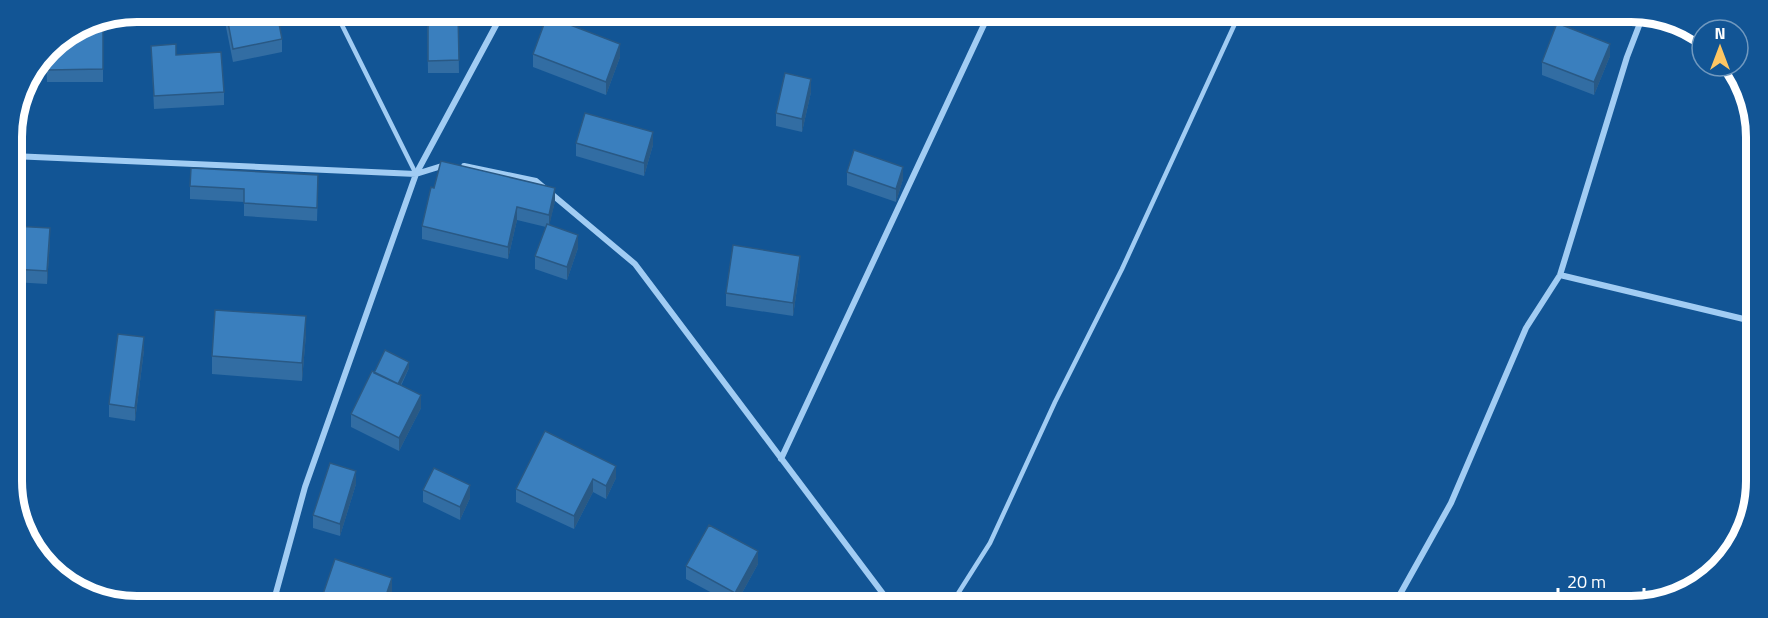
<svg xmlns="http://www.w3.org/2000/svg" width="1768" height="618" font-family="'Titillium Web',sans-serif">
  <style>
    .lines { fill: none; stroke-linecap: round; stroke-linejoin: round }
    .lane { stroke: #a1ccf3; stroke-width: 4.5 }
    .street { stroke: #a1ccf3; stroke-width: 6 }
    .wall { fill: #326da3 }
    .shaded-wall { fill: #295985 }
    .building { fill: #3a7fbe; stroke: #295985; stroke-width: 1.5 }
    .rim { fill: none; stroke: #fff; stroke-width: 8 }
  </style>
  <rect width="100%" height="100%" fill="#125595"/>
  <g class="lines">
    <!-- lane -->
    <path class="lane" d="M336 13 416 174
      M952 603 990 543 1055 402 1122 269 1238 17"/>
    <!-- street -->
    <path class="street" d="M12 156 416 174 445 165
      M464 166 536 181 635 264 890 603
      M1560 275 1752 321
      M781 459 988 16
      M274 600 305 487 416 174 502 14
      M1394 605 1451 503 1526 328 1560 275 1627 57 1642 18"/>
  </g>
  <!-- wall -->
  <path class="wall" d="M223 12 277 13 282 39V52L233 62Z
    M427 13H458L459 73H428Z
    M103 20V82H47L46 54Z
    M151 46 176 55 224 92V105L154 109Z
    M533 54 620 57 606 95 533 67Z
    M1610 56 1594 95 1542 75V62Z
    M811 92 802 132 776 126V113Z
    M576 143 653 145 644 176 576 156Z
    M847 172 903 179 896 202 847 185Z
    M190 186 318 188 317 221 244 216V202L190 199Z
    M434 188 555 201 549 225 578 248 567 280 535 269V256L546 227 517 220 508 259 422 239V226Z
    M13 226 50 241 47 284 13 282Z
    M800 268 793 316 726 306V293Z
    M306 334 302 381 212 374V356Z
    M144 350 135 421 109 417V404Z
    M409 368 401 386 421 408 399 451 351 427V414L374 373Z
    M545 431 616 478 606 499 593 492 574 529 516 502V489Z
    M356 484 340 536 313 528V515Z
    M423 490 470 498 460 520 423 502Z
    M758 564 737 602H729L686 579V566Z"/>
  <!-- shaded-wall -->
  <path class="shaded-wall" d="M620 44V57L606 95V82Z
    M1610 44V56L1594 95V82Z
    M811 79V92L802 132V119Z
    M653 132V145L644 176V163Z
    M903 167V179L896 202V189Z
    M555 188V201L549 227V215Z
    M517 207V220L508 259V247Z
    M50 228V241L47 284V271Z
    M578 235V248L567 280V267Z
    M800 256V268L793 316V303Z
    M306 316V334L302 381V363Z
    M144 337V350L135 421V408Z
    M409 362V368L395 396V389Z
    M421 395V408L399 451V438Z
    M616 466V478L606 499V486Z
    M356 471V484L340 536V524Z
    M593 479V492L574 529V516Z
    M470 485V498L460 520V507Z
    M758 551V564L737 602H735V593Z
    M392 578V596L390 601H384Z"/>
  <!-- building -->
  <path class="building" d="M226 12 277 13 282 39 233 49Z
    M428 13H458L459 60 428 61Z
    M547 16 620 44 606 82 533 54Z
    M96 20H103V69L47 70V54L54 43 90 21Z
    M1557 23 1610 44 1594 82 1542 62Z
    M176 44V55L221 52 224 92 154 96 151 46Z
    M785 73 811 79 802 119 776 113Z
    M585 113 653 132 644 163 576 143Z
    M854 150 903 167 896 189 847 172Z
    M441 161 555 188 549 215 517 207 508 247 422 226 431 187 434 188Z
    M191 168 318 175 317 208 244 203V189L190 186Z
    M547 224 578 235 567 267 535 256Z
    M13 226 50 228 47 271 13 269Z
    M733 245 800 256 793 303 726 293Z
    M215 310 306 316 302 363 212 356Z
    M118 334 144 337 135 408 109 404Z
    M385 350 409 362 398 384 374 373Z
    M372 371 421 395 399 438 351 414Z
    M545 431 616 466 606 486 593 479 574 516 516 489Z
    M330 463 356 471 340 524 313 515Z
    M434 468 470 485 460 507 423 490Z
    M709 525 758 551 735 593 686 566Z
    M335 559 392 578 384 601 321 600Z"/>
  <!-- crop -->
  <path d="M0 0H1768V618H0ZM137 22H1631A115 115 0 0 1 1746 137V481A115 115 0 0 1 1631 596H137A115 115 0 0 1 22 481V137A115 115 0 0 1 137 22Z" fill="#125595" fill-rule="evenodd"/>
  <path class="rim" d="M137 22H1631A115 115 0 0 1 1746 137V481A115 115 0 0 1 1631 596H137A115 115 0 0 1 22 481V137A115 115 0 0 1 137 22Z"/>
  <!-- north arrow -->
  <g transform="translate(1720 48)"><circle r="28" fill="#125595" stroke="#7199bf" stroke-width="1.5"/>
  <path d="M0-4.5L10 22L0 15L-10 22Z" fill="#ffc663"/>
  <text y="-9" font-size="16" font-weight="bold" text-anchor="middle" fill="#ffffff">N</text>
  </g>
  <!-- scale -->
  <path d="M1558 588v9h86v-9" fill="none" stroke="#ffffff" stroke-width="3"/>
  <text x="1567" y="588" font-size="18" fill="#ffffff" stroke="#125595" stroke-width="4.5" paint-order="stroke">20 m</text>
</svg>
